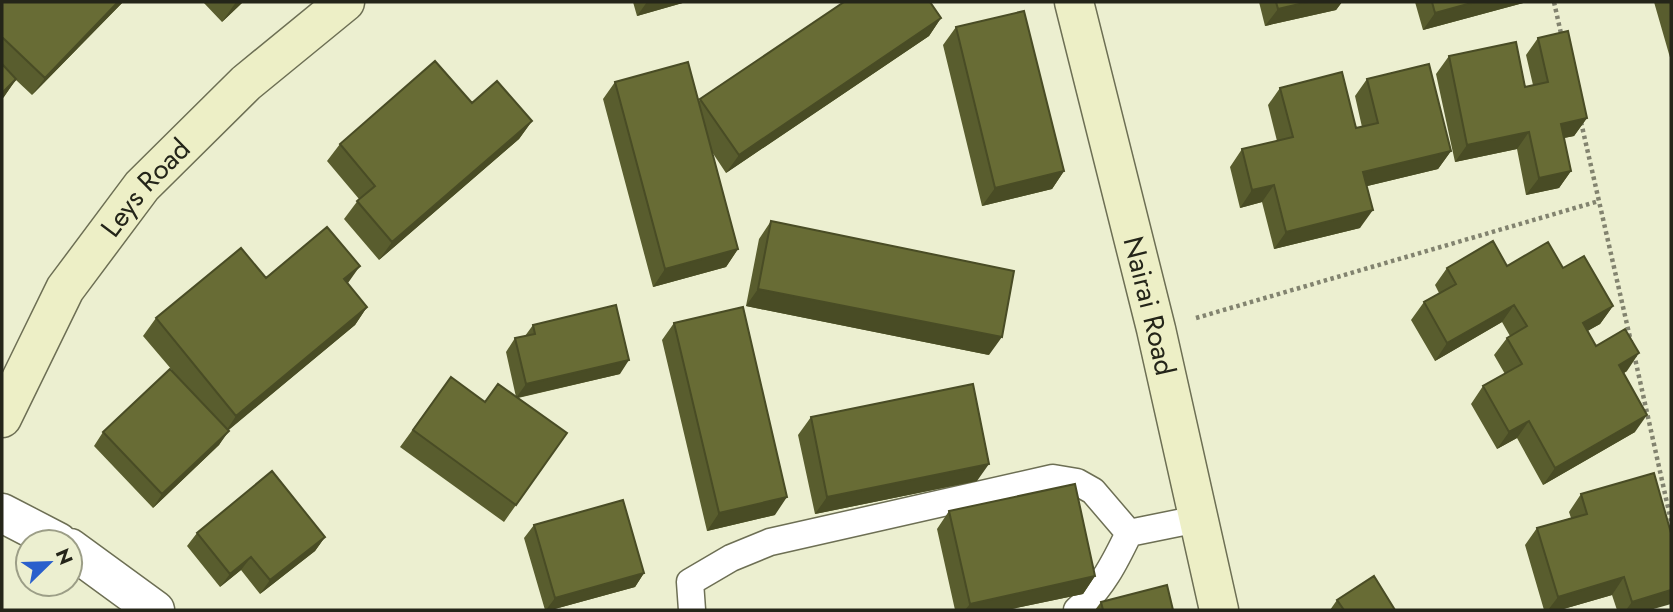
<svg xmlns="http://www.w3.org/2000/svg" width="1673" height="612" font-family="Jost,sans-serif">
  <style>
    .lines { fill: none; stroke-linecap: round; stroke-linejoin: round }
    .lane-casing { stroke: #6d6f54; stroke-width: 29 }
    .street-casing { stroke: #6d6f54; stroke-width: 41 }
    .secondary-casing { stroke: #6d6f54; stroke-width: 41 }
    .path { stroke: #82836f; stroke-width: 4.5; stroke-dasharray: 3.5 3.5; stroke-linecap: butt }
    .lane { stroke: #fff; stroke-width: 26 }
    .street { stroke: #fff; stroke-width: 38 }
    .secondary { stroke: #edefc6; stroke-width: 38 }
    .wall { fill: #595d2e }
    .shaded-wall { fill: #494c25 }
    .building { fill: #686c35; stroke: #494c25; stroke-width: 2 }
    .labels { text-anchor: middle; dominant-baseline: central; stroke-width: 7; stroke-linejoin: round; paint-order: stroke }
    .street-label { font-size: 28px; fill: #242519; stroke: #ecefd0 }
  </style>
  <rect width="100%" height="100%" fill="#ecefd0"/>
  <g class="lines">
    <defs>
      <path id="lane" d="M1129 533 1198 519
        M692 610 690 582 731 558 770 542 1053 478 1077 482 1093 491 1129 533
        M1077 610C1102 588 1115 562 1129 533"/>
      <path id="street" d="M2 513 58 542
        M70 548 155 610"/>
      <g id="secondary">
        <path id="s1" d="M1074 2 1156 329 1219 610"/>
        <path id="s2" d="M2 418 65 289 142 186 246 83 345 2"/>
      </g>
    </defs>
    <!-- lane casing -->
    <use href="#lane" class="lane-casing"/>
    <!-- street casing -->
    <use href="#street" class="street-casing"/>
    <!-- secondary casing -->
    <use href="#secondary" class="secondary-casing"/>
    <!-- path -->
    <path class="path" d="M1554 2 1562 38
      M1581 122 1631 342
      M1196 318 1599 201
      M1634 354 1671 521"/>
    <!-- lane -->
    <use href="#lane" class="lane"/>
    <!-- street -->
    <use href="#street" class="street"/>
    <!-- secondary -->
    <use href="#secondary" class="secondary"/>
  </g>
  <!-- wall -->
  <path class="wall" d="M2 2H123L32 95 16 80 2 99Z
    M203 2H243L222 22Z
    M633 2H686L637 16Z
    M1259 2H1342L1336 10 1265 26Z
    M1415 2H1527L1423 30Z
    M1654 2H1671V61Z
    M941 18 929 36 726 173 712 152 738 249 726 267 653 287 603 99 615 82 699 101 700 99Z
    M956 27 1064 171 1052 189 982 206 943 45Z
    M1538 38 1587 118 1574 136 1564 138 1571 171 1559 188 1526 195 1517 149 1455 162 1436 74 1449 56 1525 87 1533 85 1526 55Z
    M1367 79 1451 151 1438 169 1367 186 1360 228 1274 249 1262 202 1240 208 1230 167 1242 149 1277 141 1268 105 1280 88 1356 128 1362 127 1355 96Z
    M532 121 519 139 379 260 344 219 359 199 327 161 340 144Z
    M771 221 989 355 746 306 759 239Z
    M1507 266 1563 268 1613 306 1600 324 1587 331 1596 346 1627 371 1624 373 1635 432 1543 485 1517 438 1497 449 1471 404 1483 386 1505 374 1494 355 1507 338 1510 336 1502 322 1435 361 1411 320 1424 302 1439 293 1435 285 1447 268Z
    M347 283 367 307 355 325 228 430 219 445 153 508 94 446 103 432 172 370 143 336 156 318Z
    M674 323 775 515 707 531 662 340Z
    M533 325 620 374 518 398 567 433 504 522 400 447 451 377 485 402 516 397 506 352 515 338 525 336Z
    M811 417 977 481 815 514 798 435Z
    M1581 494 1650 610H1617L1612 595 1560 610H1544L1525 545 1537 528 1571 518 1569 512Z
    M949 511 1095 576 1083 594 1007 610H955L937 529Z
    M534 525 644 573 635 587 551 610H545L524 538Z
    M197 533 325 537 315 551 260 594 241 570 220 587 187 546Z
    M1337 600 1395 610H1330Z
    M1101 602 1173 610H1095Z"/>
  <!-- shaded-wall -->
  <path class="shaded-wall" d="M118 2H123L32 95 45 78Z
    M236 2H243L222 22Z
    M647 2H686L637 16Z
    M1308 2H1342L1336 10 1265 26 1278 9Z
    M1475 2H1527L1423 30 1435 13Z
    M941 18 929 36 726 173 739 155Z
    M16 79 4 97 2 99V93Z
    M1587 118 1574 136 1549 141 1561 124Z
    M532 121 519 139 379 260 392 242Z
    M1529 132 1517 149 1455 162 1467 145Z
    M1451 151 1438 169 1351 190 1363 172Z
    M1064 171 1052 189 982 206 995 188Z
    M1571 171 1559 188 1526 195 1539 178Z
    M1274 185 1262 202 1240 208 1252 190Z
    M1373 210 1360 228 1274 249 1286 232Z
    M738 249 726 267 653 287 665 269Z
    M360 266 348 283 344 279Z
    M758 289 1002 337 989 355 746 306Z
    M1514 305 1502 322 1435 361 1447 343Z
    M1613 306 1600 324 1570 341 1583 323Z
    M367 307 355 325 224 434 236 416Z
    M1639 353 1627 371 1607 383 1619 365Z
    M629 360 620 374 516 398 526 384Z
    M1647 415 1635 432 1543 485 1555 468Z
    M1529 421 1517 438 1497 449 1509 432Z
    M229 431 219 445 153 508 162 494Z
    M989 464 977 481 815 514 827 497Z
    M787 497 775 515 707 531 719 513Z
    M325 537 315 551 260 594 270 580Z
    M251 557 241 570 220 587 230 574Z
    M644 573 635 587 551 610H546L555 598Z
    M1095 576 1083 594 1007 610H965L970 604Z
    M1624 577 1612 595 1560 610H1548L1558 597Z
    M1671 590V604L1650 610H1626L1632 602Z"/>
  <!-- building -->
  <path class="building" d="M2 2H118L45 78 2 37Z
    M844 2H930L941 18 739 155 700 99Z
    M1276 2H1308L1278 9Z
    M1432 2H1475L1435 13Z
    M1024 11 1064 171 995 188 956 27Z
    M1568 31 1587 118 1561 124 1571 171 1539 178 1529 132 1467 145 1449 56 1516 42 1525 87 1548 82 1538 38Z
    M435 61 472 103 497 81 532 121 392 242 357 201 375 186 340 144Z
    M688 62 738 249 665 269 615 82Z
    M2 64 16 79 2 93Z
    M1429 64 1451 151 1363 172 1373 210 1286 232 1274 185 1252 190 1242 149 1293 137 1280 88 1342 72 1356 128 1378 123 1367 79Z
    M771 221 1014 271 1002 337 758 289Z
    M327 227 360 266 344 279 367 307 236 416 156 318 241 248 266 278Z
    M1493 241 1507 266 1548 242 1563 268 1584 256 1613 306 1583 323 1596 346 1625 329 1639 353 1619 365 1647 415 1555 468 1529 421 1509 432 1483 386 1522 364 1507 338 1527 326 1514 305 1447 343 1424 302 1456 284 1447 268Z
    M616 305 629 360 526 384 515 338 535 334 533 325Z
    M743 307 787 497 719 513 674 323Z
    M170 369 229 431 162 494 103 432Z
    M451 377 485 402 498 384 567 433 516 505 413 430Z
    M973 384 989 464 827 497 811 417Z
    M272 471 325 537 270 580 251 557 230 574 197 533Z
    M1654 473 1671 533V590L1632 602 1624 577 1558 597 1537 528 1587 514 1581 494Z
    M1075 484 1095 576 970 604 949 511Z
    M623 500 644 573 555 598 534 525Z
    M1374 576 1395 610H1344L1337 600Z
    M1167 585 1173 610H1103L1101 602Z"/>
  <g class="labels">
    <!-- street labels -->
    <g class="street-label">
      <text stroke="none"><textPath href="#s2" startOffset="273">Leys Road</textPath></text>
      <text stroke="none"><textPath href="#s1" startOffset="313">Nairai Road</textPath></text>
    </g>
  </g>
  <!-- border -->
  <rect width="1673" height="612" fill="none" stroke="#242519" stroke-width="7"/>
  <!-- north arrow -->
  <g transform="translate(49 563) rotate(67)"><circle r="33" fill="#ecefd0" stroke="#9c9e87" stroke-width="2"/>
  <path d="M0-5L12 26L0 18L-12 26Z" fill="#295fcc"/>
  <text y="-10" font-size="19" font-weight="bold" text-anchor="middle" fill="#242519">N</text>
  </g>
</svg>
